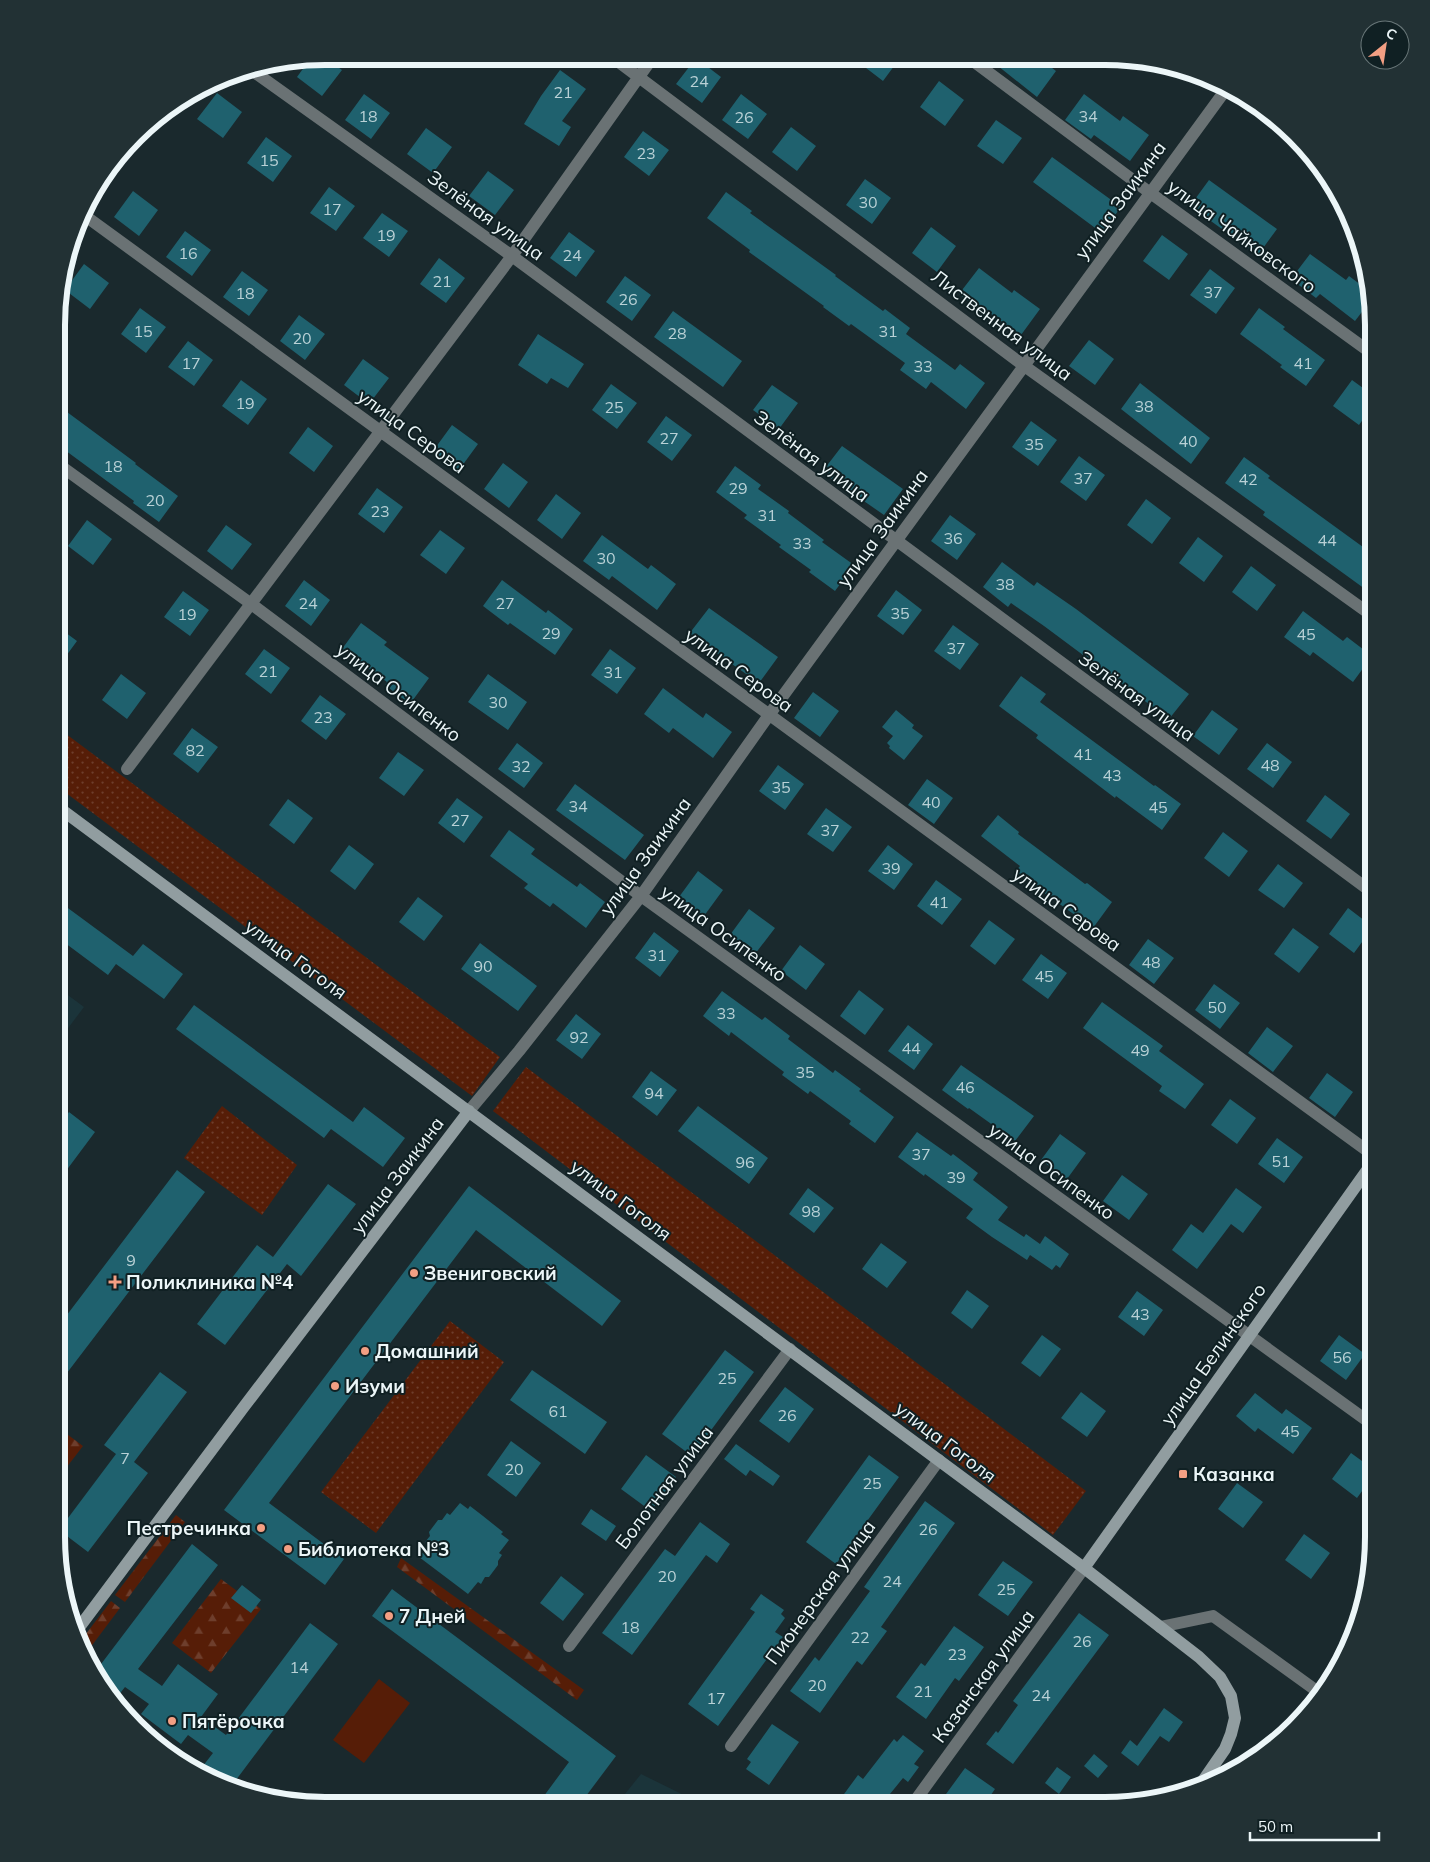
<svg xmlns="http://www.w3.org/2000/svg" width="1430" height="1862" font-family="Mulish,sans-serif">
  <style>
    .built { fill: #1b343a }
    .grass { fill: url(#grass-dots) }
    .forest { fill: url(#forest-firs) }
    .pitch { fill: #561d07 }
    .building { fill: #1f616e }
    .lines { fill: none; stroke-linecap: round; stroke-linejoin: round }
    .street { stroke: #6a7274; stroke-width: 12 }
    .secondary { stroke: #919da0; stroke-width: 12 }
    .poi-dot { fill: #f39f83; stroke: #102023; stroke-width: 2 }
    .labels { text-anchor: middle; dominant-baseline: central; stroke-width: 4; stroke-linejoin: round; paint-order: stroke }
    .number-label { font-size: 16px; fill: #b9d1d6 }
    .street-label { font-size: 19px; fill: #ecf6f8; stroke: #102023 }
    .poi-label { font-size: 19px; font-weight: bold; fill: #ecf6f8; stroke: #102023; text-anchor: start }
    .rim { fill: none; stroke: #ecf6f8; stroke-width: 6 }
  </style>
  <defs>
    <pattern id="grass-dots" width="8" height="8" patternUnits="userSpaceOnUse" patternTransform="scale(1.25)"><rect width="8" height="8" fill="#561d07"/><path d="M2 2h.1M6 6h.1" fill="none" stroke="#6e3e2c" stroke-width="1.8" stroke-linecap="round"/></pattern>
    <pattern id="forest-firs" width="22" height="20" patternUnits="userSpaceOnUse" patternTransform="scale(1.25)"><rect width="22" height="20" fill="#561d07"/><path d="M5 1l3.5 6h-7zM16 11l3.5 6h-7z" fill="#6e3e2c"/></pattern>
  </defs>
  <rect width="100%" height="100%" fill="#1a292d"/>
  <!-- built -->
  <path class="built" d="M57 987 84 1007 57 1043Z
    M641 1774 704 1805 617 1804Z"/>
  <!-- grass -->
  <path class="grass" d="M58 728 500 1057 472 1096 58 787Z
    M526 1067 1086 1491 1053 1535 493 1111Z
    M222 1106 297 1165 262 1215 184 1158Z
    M450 1321 504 1362 376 1533 321 1492Z"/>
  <!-- forest -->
  <path class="forest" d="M56 1426 83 1446 56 1481Z
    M176 1515 185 1522 125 1602 115 1595Z
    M401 1558 584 1690 577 1700 397 1567Z
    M221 1579 261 1609 211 1673 172 1643Z
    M111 1601 120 1608 84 1656 79 1643Z"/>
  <!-- pitch -->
  <path class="pitch" d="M379 1679 410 1703 364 1763 333 1740Z"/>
  <!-- building -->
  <path class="building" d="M323 57 342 70 322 96 297 77 310 59Z
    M696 58 721 77 702 103 676 84Z
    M853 58H900L883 81Z
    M988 58H1039L1056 71 1037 97Z
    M560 70 586 89 562 121 571 127 559 146 524 124 541 96Z
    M939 81 964 100 945 126 920 107Z
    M217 93 242 112 223 138 197 119Z
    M364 94 390 113 371 139 345 120Z
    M741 94 767 114 748 139 722 120Z
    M1084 94 1120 121 1123 116 1149 135 1130 161 1094 135 1091 139 1065 120Z
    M996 120 1022 138 1003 164 977 146Z
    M791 127 816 146 797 171 772 152Z
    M426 128 452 147 433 173 407 154Z
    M643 131 669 150 649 176 624 157Z
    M266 137 292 156 273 182 247 163Z
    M1052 157 1121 207 1102 233 1033 182Z
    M488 171 514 190 495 215 469 196Z
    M865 179 891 198 872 224 846 205Z
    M1209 180 1277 229 1258 255 1190 206Z
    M329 187 355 206 336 231 310 213Z
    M133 191 158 210 139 236 114 217Z
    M726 192 752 211 750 213 836 275 835 276 883 311 885 309 910 328 906 334 955 370 960 364 985 383 966 409 931 382 926 389 900 370 905 363 851 324 849 326 823 307 824 306 749 252 750 250 707 218Z
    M382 213 408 231 389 257 363 238Z
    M931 227 956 246 937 272 912 253Z
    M185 231 211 250 192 276 166 257Z
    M569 232 595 251 576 277 550 258Z
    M1162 235 1188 254 1169 280 1143 261Z
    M1310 254 1346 280 1349 276 1369 291 1371 300 1355 321 1320 294 1316 298 1291 279Z
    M439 258 465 278 446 303 420 284Z
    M84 264 109 283 90 309 65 290Z
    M979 268 1012 293 1014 290 1040 309 1021 335 987 311 985 313 959 294Z
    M1210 269 1235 288 1216 314 1190 295Z
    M242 271 268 290 249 316 223 297Z
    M625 276 651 295 632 321 606 302Z
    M140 308 166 327 146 353 121 334Z
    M1259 308 1285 327 1283 329 1325 360 1306 386 1280 367 1282 365 1240 334Z
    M673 311 742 361 723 387 654 337Z
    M299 315 325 334 305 360 280 341Z
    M538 334 584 364 568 388 551 378 547 384 518 365Z
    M1089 340 1114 359 1095 385 1069 366Z
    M188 341 213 360 194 386 168 367Z
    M363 359 389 378 369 404 344 385Z
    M241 380 267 399 248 425 222 406Z
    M1352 380 1374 396V404L1359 425 1333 406Z
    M1140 383 1210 438 1191 464 1121 409Z
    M611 384 637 403 617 429 592 410Z
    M772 385 798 403 779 429 753 410Z
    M67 412 136 463 135 464 178 496 159 522 133 503 134 501 58 445V424Z
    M666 416 692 435 672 461 647 442Z
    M1031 421 1057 440 1038 466 1012 447Z
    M452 425 478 444 459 470 433 451Z
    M308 427 333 446 314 472 289 453Z
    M842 446 903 489 884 515 822 472Z
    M1079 456 1105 475 1086 501 1060 482Z
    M1244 457 1270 476 1268 478 1374 555V578L1365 589 1263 515 1265 512 1225 483Z
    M503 463 528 482 509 508 484 489Z
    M735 466 761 485 758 489 789 511 788 513 824 540 822 542 854 565 835 591 809 572 811 570 779 547 781 545 744 518 747 515 716 492Z
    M377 488 403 507 384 533 358 514Z
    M556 494 581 513 562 539 537 520Z
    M1146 499 1171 518 1152 544 1127 525Z
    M950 515 976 534 957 560 931 541Z
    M87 520 112 539 93 565 68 546Z
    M226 525 252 544 232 570 207 551Z
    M440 530 465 548 446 574 420 555Z
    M602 535 648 569 651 565 676 584 657 610 612 576 609 580 583 561Z
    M1198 537 1223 556 1204 582 1179 563Z
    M1002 562 1034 586 1037 582 1076 609 1189 694 1169 719 1044 626 1011 603 1008 607 983 587Z
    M1251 566 1276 585 1257 611 1232 592Z
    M304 580 330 600 311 626 285 606Z
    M502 580 546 613 548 610 573 629 555 655 510 623 508 625 483 606Z
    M896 590 922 610 903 635 877 616Z
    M183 591 209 610 190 636 164 617Z
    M709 608 778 657 759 683 689 634Z
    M1303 611 1343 641 1347 637 1372 656 1353 682 1313 652 1310 656 1284 637Z
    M361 623 387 642 384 645 429 678 410 704 385 685 387 682 342 649Z
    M953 625 979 644 960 670 934 651Z
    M58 627 77 641 58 667Z
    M264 649 290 668 271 694 245 674Z
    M610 649 636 668 617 694 591 675Z
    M121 674 146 693 127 719 102 700Z
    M488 674 527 702 508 730 468 702Z
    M1021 676 1046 694 1040 702 1154 786 1155 785 1181 804 1162 830 1116 796 1115 798 1036 738 1038 735 999 706Z
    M663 688 703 718 706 713 732 732 713 758 673 728 669 733 644 714Z
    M813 692 839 711 820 737 794 718Z
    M320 695 346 714 326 740 301 721Z
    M896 710 914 725 912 728 923 736 904 760 889 748 890 746 887 743 893 736 882 727Z
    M1212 710 1238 729 1219 755 1193 736Z
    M192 728 218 747 198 773 173 754Z
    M517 743 543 763 524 788 498 769Z
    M1267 743 1292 762 1273 788 1247 769Z
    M398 752 424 770 404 796 379 778Z
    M778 765 804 784 785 810 759 791Z
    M927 779 953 798 934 824 908 805Z
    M575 784 644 835 625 860 556 810Z
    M1325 795 1350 814 1331 839 1306 821Z
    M457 798 483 817 464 843 438 823Z
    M288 799 313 818 294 844 269 825Z
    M826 808 852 827 833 852 807 834Z
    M998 815 1019 832 1018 834 1085 884 1087 883 1112 902 1093 928 1015 872 1020 866 981 836Z
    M509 830 535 849 531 854 577 887 580 883 605 902 586 928 553 903 550 907 524 888 528 884 490 856Z
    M1223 832 1248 851 1229 877 1204 858Z
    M349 845 374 864 355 890 330 871Z
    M888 845 913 864 894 890 868 871Z
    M1278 864 1303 883 1284 908 1258 890Z
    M698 871 723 890 704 916 679 897Z
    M936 880 962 899 942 925 917 906Z
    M418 897 443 916 424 941 399 922Z
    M57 900 133 956 143 944 183 974 164 999 116 964 108 975 57 937Z
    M1348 908 1373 927 1354 953 1329 934Z
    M749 909 775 928 755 954 730 935Z
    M989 920 1015 939 995 965 970 946Z
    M1293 928 1319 947 1299 973 1274 954Z
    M654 932 679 951 660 977 635 958Z
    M1148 939 1174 958 1154 984 1129 965Z
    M480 943 537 986 518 1011 461 969Z
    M800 945 825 964 806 990 781 971Z
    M1041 954 1067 973 1048 999 1022 980Z
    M1214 984 1240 1003 1220 1029 1195 1010Z
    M859 990 884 1009 865 1035 840 1016Z
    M722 991 762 1020 765 1017 790 1036 788 1039 833 1073 835 1070 861 1089 859 1091 894 1117 875 1143 849 1124 851 1121 810 1091 808 1094 782 1075 784 1072 731 1032 729 1036 703 1016Z
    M1102 1002 1163 1046 1159 1051 1204 1084 1185 1109 1159 1091 1162 1086 1083 1028Z
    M194 1005 353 1122 364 1107 405 1138 383 1167 331 1129 324 1138 176 1029Z
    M576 1014 601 1034 582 1059 556 1040Z
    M908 1025 933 1044 914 1070 888 1051Z
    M1267 1027 1293 1046 1273 1072 1248 1053Z
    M961 1065 1034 1116 1015 1141 969 1108 968 1109 942 1090Z
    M651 1071 677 1090 657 1116 632 1097Z
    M1327 1073 1353 1092 1335 1117 1309 1098Z
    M1230 1099 1256 1118 1237 1144 1211 1125Z
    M698 1106 768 1158 749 1184 678 1131Z
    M69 1112 95 1132 57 1183V1129Z
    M917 1132 951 1156 953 1154 978 1173 973 1180 1008 1207 998 1220 1024 1237 1026 1234 1040 1244 1045 1236 1069 1254 1060 1268 1056 1265 1052 1270 1030 1255 1027 1260 992 1237 966 1218 973 1209 925 1174 924 1176 898 1157Z
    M1060 1134 1086 1153 1067 1179 1041 1160Z
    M1277 1138 1303 1157 1284 1183 1258 1164Z
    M177 1170 205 1192 57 1386V1328Z
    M1122 1175 1148 1194 1129 1220 1103 1201Z
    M328 1184 356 1204 301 1276 287 1264 225 1345 197 1324 257 1245 273 1257Z
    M469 1186 621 1301 602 1326 476 1230 269 1503 344 1559 325 1585 224 1510Z
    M808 1188 834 1208 814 1233 789 1214Z
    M1236 1188 1262 1207 1243 1233 1231 1224 1197 1269 1172 1250 1191 1224 1203 1233Z
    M881 1243 907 1262 887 1288 862 1269Z
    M967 1290 989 1306 972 1329 951 1313Z
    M1137 1291 1163 1310 1144 1336 1118 1317Z
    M1042 1335 1061 1349 1040 1377 1021 1363Z
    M1339 1335 1365 1354 1346 1380 1320 1361Z
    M725 1350 754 1372 692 1456 662 1434Z
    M532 1370 607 1422 585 1454 510 1400Z
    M160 1372 187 1392 134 1462 148 1473 88 1552 59 1530 116 1454 104 1445Z
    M785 1387 814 1409 789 1443 759 1421Z
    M1081 1392 1106 1411 1087 1437 1061 1418Z
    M1255 1393 1282 1414 1286 1409 1312 1428 1293 1454 1258 1428 1255 1432 1236 1416Z
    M511 1441 541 1463 516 1497 487 1475Z
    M736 1444 780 1476 773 1486 750 1470 746 1476 724 1459Z
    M1351 1453 1373 1469V1476L1357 1498 1332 1479Z
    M646 1455 676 1477 651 1511 621 1489Z
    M869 1455 899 1477 836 1564 806 1542Z
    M1237 1483 1263 1502 1243 1528 1218 1509Z
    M925 1501 955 1523 881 1627 887 1631 862 1665 857 1661 820 1713 790 1691 815 1657 819 1661 870 1591 864 1587Z
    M460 1503 468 1509 470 1506 483 1516 503 1532 501 1534 509 1540 499 1553 502 1555 498 1561V1565L489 1577H485L481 1584 478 1582 468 1594 419 1557 428 1544 425 1542 430 1536 429 1532 438 1520H442L447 1513 450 1515Z
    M591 1509 616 1526 606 1541 581 1524Z
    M700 1522 730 1544 717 1563 706 1555 632 1655 602 1633 665 1549 675 1556Z
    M1304 1534 1330 1553 1311 1579 1285 1560Z
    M192 1544 218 1565 138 1669 162 1686 178 1664 218 1694 201 1717 226 1735 310 1623 338 1644 230 1788 222 1785 199 1771 213 1753 188 1735 181 1744 141 1714 149 1704 125 1687 114 1701 95 1672Z
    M1003 1561 1033 1582 1008 1616 978 1595Z
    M561 1576 584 1594 563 1621 540 1603Z
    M242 1585 261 1600 251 1613 231 1598Z
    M392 1589 616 1756 580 1804H538L569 1762 372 1616Z
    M761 1594 784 1610 781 1614 785 1618 775 1632 783 1637 718 1726 688 1704 755 1612 750 1609Z
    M1079 1613 1109 1635 1013 1764 986 1744 996 1731 998 1733 1018 1705 1013 1701Z
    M954 1626 984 1647 959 1681 955 1678 926 1719 896 1697 921 1663 925 1666Z
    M1164 1708 1183 1722 1169 1742 1160 1736 1138 1766 1121 1753 1130 1740 1137 1746Z
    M772 1724 799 1742 769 1785 746 1769 751 1762 747 1759Z
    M903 1735 924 1751 914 1764 919 1767 908 1782 903 1778 881 1805H836L858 1775 863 1779 894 1739 897 1742Z
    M1094 1754 1108 1766 1098 1778 1084 1766Z
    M1057 1767 1071 1777 1059 1794 1045 1783Z
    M965 1768 995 1789 984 1805H938Z"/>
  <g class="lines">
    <!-- street -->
    <path class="street" d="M612 57 1023 365 1374 617
      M969 58 1149 192 1374 355
      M250 69 512 256 1373 893
      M84 215 1373 1155
      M58 464 250 603 641 896 1373 1425
      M127 769 512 256 653 57
      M469 1111 519 1051 641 896 769 715 1227 88
      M1160 1627 1213 1616 1321 1694
      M569 1646 790 1349
      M731 1746 939 1460
      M912 1805 1084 1568"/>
    <!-- secondary -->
    <path class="secondary" d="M58 807 1084 1568 1199 1657 1220 1677 1231 1696 1235 1718 1231 1734 1225 1749 1198 1788
      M1084 1568 1373 1162
      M75 1633 243 1408 469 1111"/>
  </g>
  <!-- markers -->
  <g class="poi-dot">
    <circle cx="414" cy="1273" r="5"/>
    <path d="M112.5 1274.5h5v5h5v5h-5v5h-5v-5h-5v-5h5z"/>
    <circle cx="365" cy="1351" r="5"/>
    <circle cx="335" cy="1386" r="5"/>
    <rect x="1178" y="1469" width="10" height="10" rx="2.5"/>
    <circle cx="261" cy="1528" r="5"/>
    <circle cx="288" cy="1549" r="5"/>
    <circle cx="389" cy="1616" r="5"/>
    <circle cx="172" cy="1721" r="5"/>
  </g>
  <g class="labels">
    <!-- number labels -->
    <g class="number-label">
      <text x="699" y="81">24</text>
      <text x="563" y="92">21</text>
      <text x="368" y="116">18</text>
      <text x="1088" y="116">34</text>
      <text x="744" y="117">26</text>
      <text x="646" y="153">23</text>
      <text x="269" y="160">15</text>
      <text x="868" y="202">30</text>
      <text x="332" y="209">17</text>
      <text x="386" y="235">19</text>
      <text x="188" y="253">16</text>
      <text x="572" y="255">24</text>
      <text x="442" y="281">21</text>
      <text x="1213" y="292">37</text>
      <text x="245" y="293">18</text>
      <text x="628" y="299">26</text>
      <text x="143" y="331">15</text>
      <text x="888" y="331">31</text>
      <text x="677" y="333">28</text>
      <text x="302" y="338">20</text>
      <text x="191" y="363">17</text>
      <text x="1303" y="363">41</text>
      <text x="923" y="366">33</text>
      <text x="245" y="403">19</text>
      <text x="1144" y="406">38</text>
      <text x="614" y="407">25</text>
      <text x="669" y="438">27</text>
      <text x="1188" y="441">40</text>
      <text x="1034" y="444">35</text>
      <text x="113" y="466">18</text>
      <text x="1083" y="478">37</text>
      <text x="1248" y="479">42</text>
      <text x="738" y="488">29</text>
      <text x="155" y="500">20</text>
      <text x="380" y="511">23</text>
      <text x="767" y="515">31</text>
      <text x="953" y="538">36</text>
      <text x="1327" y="540">44</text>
      <text x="802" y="543">33</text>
      <text x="606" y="558">30</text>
      <text x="1005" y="584">38</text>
      <text x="308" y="603">24</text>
      <text x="505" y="603">27</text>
      <text x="900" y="613">35</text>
      <text x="187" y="614">19</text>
      <text x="551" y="633">29</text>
      <text x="1306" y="634">45</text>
      <text x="956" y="648">37</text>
      <text x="268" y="671">21</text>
      <text x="613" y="672">31</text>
      <text x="498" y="702">30</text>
      <text x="323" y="717">23</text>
      <text x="195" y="750">82</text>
      <text x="1083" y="754">41</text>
      <text x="1270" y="765">48</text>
      <text x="521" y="766">32</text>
      <text x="1112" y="775">43</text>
      <text x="781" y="787">35</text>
      <text x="931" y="802">40</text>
      <text x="578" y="806">34</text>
      <text x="1158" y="807">45</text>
      <text x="460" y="820">27</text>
      <text x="830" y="830">37</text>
      <text x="891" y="868">39</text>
      <text x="939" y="902">41</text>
      <text x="657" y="955">31</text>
      <text x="1151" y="962">48</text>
      <text x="483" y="966">90</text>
      <text x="1044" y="976">45</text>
      <text x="1217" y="1007">50</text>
      <text x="726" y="1013">33</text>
      <text x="579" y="1037">92</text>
      <text x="911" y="1048">44</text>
      <text x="1140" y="1050">49</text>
      <text x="805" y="1072">35</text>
      <text x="965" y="1087">46</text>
      <text x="654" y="1093">94</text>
      <text x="921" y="1154">37</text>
      <text x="1281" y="1161">51</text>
      <text x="745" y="1162">96</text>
      <text x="956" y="1177">39</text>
      <text x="811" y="1211">98</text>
      <text x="131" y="1260">9</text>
      <text x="1140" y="1314">43</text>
      <text x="1342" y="1357">56</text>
      <text x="727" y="1378">25</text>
      <text x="558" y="1411">61</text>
      <text x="787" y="1415">26</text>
      <text x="1290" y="1431">45</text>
      <text x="125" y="1458">7</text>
      <text x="514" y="1469">20</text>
      <text x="872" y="1483">25</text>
      <text x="928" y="1529">26</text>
      <text x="667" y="1576">20</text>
      <text x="892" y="1581">24</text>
      <text x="1006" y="1589">25</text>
      <text x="630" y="1627">18</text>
      <text x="860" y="1637">22</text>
      <text x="1082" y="1641">26</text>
      <text x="957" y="1654">23</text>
      <text x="299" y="1667">14</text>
      <text x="817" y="1685">20</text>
      <text x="923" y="1691">21</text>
      <text x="1041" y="1695">24</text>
      <text x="716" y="1698">17</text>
    </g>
    <!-- street labels -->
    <g class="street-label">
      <text transform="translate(1120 200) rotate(-54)">улица Заикина</text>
      <text transform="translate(486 215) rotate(36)">Зелёная улица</text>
      <text transform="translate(1242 236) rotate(36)">улица Чайковского</text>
      <text transform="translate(1002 325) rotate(37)">Лиственная улица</text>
      <text transform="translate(412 431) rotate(36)">улица Серова</text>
      <text transform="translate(812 456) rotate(37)">Зелёная улица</text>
      <text transform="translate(882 528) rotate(-54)">улица Заикина</text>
      <text transform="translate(739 670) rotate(36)">улица Серова</text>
      <text transform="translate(399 692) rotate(37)">улица Осипенко</text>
      <text transform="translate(1137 696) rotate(36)">Зелёная улица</text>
      <text transform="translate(645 856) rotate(-54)">улица Заикина</text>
      <text transform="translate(1067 909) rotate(36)">улица Серова</text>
      <text transform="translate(724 933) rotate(36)">улица Осипенко</text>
      <text transform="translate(296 959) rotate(36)">улица Гоголя</text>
      <text transform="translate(1052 1171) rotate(36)">улица Осипенко</text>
      <text transform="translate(397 1175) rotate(-53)">улица Заикина</text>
      <text transform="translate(621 1200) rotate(37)">улица Гоголя</text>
      <text transform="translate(1213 1354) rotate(-55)">улица Белинского</text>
      <text transform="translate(946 1442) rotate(37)">улица Гоголя</text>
      <text transform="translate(664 1487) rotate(-53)">Болотная улица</text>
      <text transform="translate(820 1592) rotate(-54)">Пионерская улица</text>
      <text transform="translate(983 1676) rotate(-54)">Казанская улица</text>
    </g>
    <!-- poi labels -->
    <g class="poi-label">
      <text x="424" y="1273">Звениговский</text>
      <text x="126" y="1282">Поликлиника №4</text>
      <text x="375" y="1351">Домашний</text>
      <text x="345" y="1386">Изуми</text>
      <text x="1193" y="1474">Казанка</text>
      <text x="251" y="1528" text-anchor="end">Пестречинка</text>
      <text x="298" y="1549">Библиотека №3</text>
      <text x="399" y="1616">7 Дней</text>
      <text x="182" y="1721">Пятёрочка</text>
    </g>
  </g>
  <!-- crop -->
  <path d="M0 0H1430V1862H0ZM325 65H1105A260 260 0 0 1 1365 325V1537A260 260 0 0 1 1105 1797H325A260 260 0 0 1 65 1537V325A260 260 0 0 1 325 65Z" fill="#223134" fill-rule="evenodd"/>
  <path class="rim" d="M325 65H1105A260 260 0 0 1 1365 325V1537A260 260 0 0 1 1105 1797H325A260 260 0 0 1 65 1537V325A260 260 0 0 1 325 65Z"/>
  <!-- north arrow -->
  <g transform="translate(1385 45) rotate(30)"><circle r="24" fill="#102023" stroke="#687678"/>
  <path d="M0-4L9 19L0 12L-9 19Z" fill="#f39f83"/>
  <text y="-8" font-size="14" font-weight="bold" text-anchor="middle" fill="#ecf6f8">С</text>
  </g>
  <!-- scale -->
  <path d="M1250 1832v8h129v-8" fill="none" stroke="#ecf6f8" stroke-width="2.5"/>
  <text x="1258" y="1832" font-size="15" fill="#ecf6f8" stroke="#102023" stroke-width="4" paint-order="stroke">50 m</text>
</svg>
